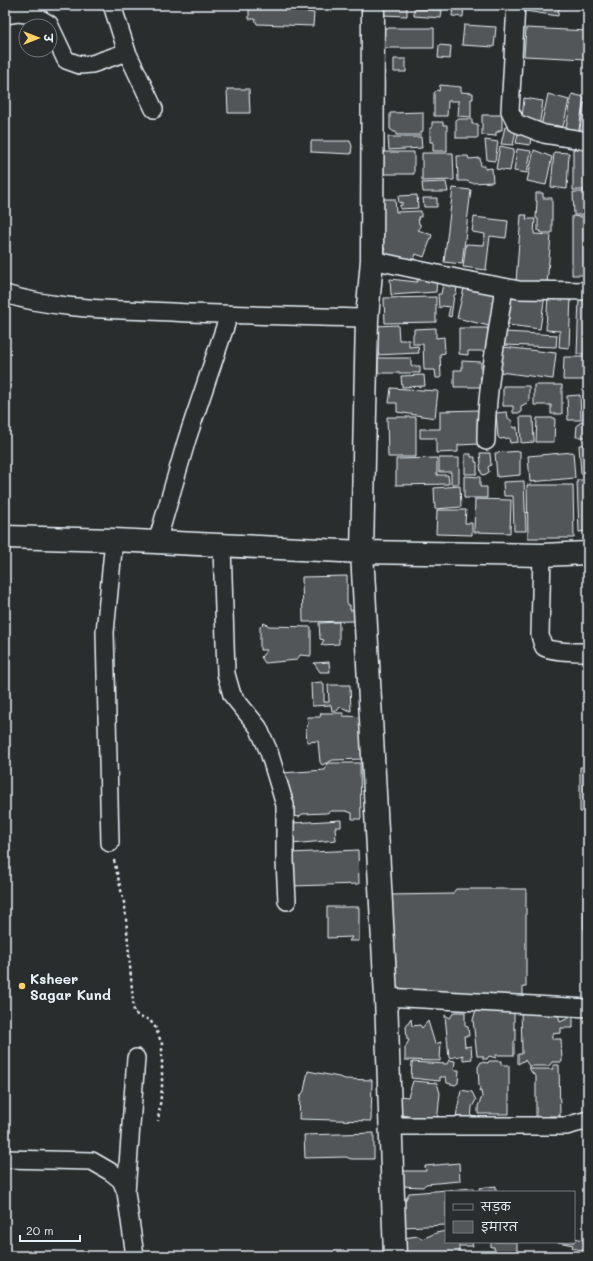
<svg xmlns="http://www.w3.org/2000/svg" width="593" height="1261" font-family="Mali,'Playpen Sans Deva',sans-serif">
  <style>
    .building { fill: #535759; stroke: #e8f1f8 }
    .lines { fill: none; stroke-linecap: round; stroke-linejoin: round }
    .street-casing { stroke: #e8f1f8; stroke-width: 20 }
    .secondary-casing { stroke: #e8f1f8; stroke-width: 25 }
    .path { stroke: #e8f1f8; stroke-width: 2.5; stroke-dasharray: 3 3; stroke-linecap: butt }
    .street { stroke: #2a2d2e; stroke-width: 17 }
    .secondary { stroke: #2a2d2e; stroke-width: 22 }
    .poi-dot { fill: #ffd166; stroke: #2a2d2e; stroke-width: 1.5 }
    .labels { text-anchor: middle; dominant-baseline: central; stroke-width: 3.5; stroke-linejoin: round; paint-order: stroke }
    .poi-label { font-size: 14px; font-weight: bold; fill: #e8f1f8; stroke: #2a2d2e; text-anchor: start }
  </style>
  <rect width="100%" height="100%" fill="#2a2d2e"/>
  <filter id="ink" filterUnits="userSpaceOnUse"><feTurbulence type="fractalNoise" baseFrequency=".025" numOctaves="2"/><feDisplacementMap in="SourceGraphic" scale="8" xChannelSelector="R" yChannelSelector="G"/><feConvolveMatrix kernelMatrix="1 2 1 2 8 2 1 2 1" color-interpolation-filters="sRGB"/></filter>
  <g filter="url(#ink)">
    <!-- building -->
    <path class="building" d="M249 5H307V12L314 13 313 26 257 24 255 19H249Z
      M382 5H407V16L382 15Z
      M453 5H464L463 17 452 16Z
      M526 5H559L558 16 525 11Z
      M414 9 442 10 441 18 414 16Z
      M464 25 496 27 494 47 462 45Z
      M379 28H434V48H379Z
      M526 28 588 31V59L524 56Z
      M439 45 451 46 450 59 438 58Z
      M394 59H406V72H394Z
      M440 85 461 87V92L473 93V99H471V117L458 116 459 101H448L447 116H434V93L437 90 439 91Z
      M227 89H249L250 113H228Z
      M588 89V101H586Z
      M548 94 569 100 563 127 554 125 552 134 540 131Z
      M572 94 584 97 578 136 565 134Z
      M524 98 543 101 539 127 522 118Z
      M584 103 588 104V136L579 135Z
      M423 112V131L421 132V135H396V132H394L390 129V113Z
      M482 115H502V130H499V132H496V136L482 135Z
      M456 119H472V124H478V138H456Z
      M432 122H443V125H447V151H433V142H430V128H432Z
      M505 127 516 130 513 145 501 144Z
      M518 133 531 136 530 145 516 143Z
      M388 137H421L422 148 389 150Z
      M485 140 498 142 495 161 487 160Z
      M311 141H350L352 146 351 154 311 152Z
      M500 146 514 149 510 171 496 169Z
      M517 149 531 151 527 173 514 171Z
      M573 149 587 150V190H573Z
      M534 150 552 157 546 185 527 181Z
      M380 152H414V174H380Z
      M554 152 569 153 567 189 551 187Z
      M422 153H453L454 180 422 181Z
      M457 156H468L469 159 480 158 481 166H485V169L492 168 493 182 471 183 467 181H458Z
      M446 182 448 192H423L422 183Z
      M453 188 471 190 462 264 444 262Z
      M573 192H585L586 215H574Z
      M536 193H543V198H552V233H541V231H538V219L536 218 537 201H536Z
      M417 195 418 208 400 209V205H402V202L399 203 398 196Z
      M423 198H437V207H424Z
      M381 199H395L396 212 421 211V217H418L419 224H420V228L418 230 432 235 424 257 416 254 412 264 388 258 377 230Z
      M521 215H527L526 219H535L534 234 551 235 547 285 516 282Z
      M572 216 583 217 584 275H572Z
      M474 217 508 221 506 238 490 236 486 270 463 267 466 244 484 245 485 234 472 232Z
      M585 218H588V246H585Z
      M588 247V276L585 277 584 248Z
      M418 277H437L436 292 391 295 390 279 417 282Z
      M443 284 457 287 456 294 454 295 451 317 448 316 450 307 443 306 439 308 438 294H441Z
      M465 284 501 293 493 327 457 318Z
      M548 294 571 295 569 348 559 347 560 331 546 330Z
      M512 295H545L540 329 508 325Z
      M436 297V322L385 323 384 298Z
      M579 298H588V354H577Z
      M398 325 399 340H409V347L418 346 419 353 376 355 374 326Z
      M436 328V338L444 337 445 353 440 354 441 378H436L435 370H424L423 344H413V334L414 333V329Z
      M459 328H488V351H468V355L459 354Z
      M505 332 557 335 556 347 504 345Z
      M503 347 556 353 553 379 500 372Z
      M564 357H588V380H563Z
      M378 358H411V366H420V373H378Z
      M462 361 481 362V387H454V370H462Z
      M424 375 425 386 402 387 401 376Z
      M534 385H562V414H551V405H534Z
      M503 386H529V402L521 406V413H513V406H503Z
      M391 388 438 391 435 418 397 412V403H389Z
      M588 393V437H576L577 425 583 421 584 394Z
      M580 395 581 420H568L567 396Z
      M479 410V444L458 445V452L436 453V438H420V429H440V411Z
      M507 412 508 418 512 421 513 428 517 427 518 442 510 443 509 438 500 439 498 437 496 413Z
      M387 417H416V457H388Z
      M520 417H533L534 442 521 443Z
      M537 418H555L554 442H536Z
      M579 445H588V474H581Z
      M520 451V475L497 477 495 453Z
      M573 452 575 478 530 482 528 456Z
      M480 453H490L491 465 488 467 489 472 486 474 483 475 481 473 480 465 481 464Z
      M465 454H471V457H475V462H477V474H465Z
      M437 458V475H448L449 484 396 485V459Z
      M439 458H459V484H451V472H439Z
      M464 476 480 477V487H487V498H464Z
      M577 480H588V531L579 532Z
      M524 481 526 531H514L513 496H504L503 482Z
      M527 485H573L574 538H528Z
      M460 486 461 507 435 509 434 488Z
      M475 499 511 500 510 533 474 532Z
      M437 510H466L465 523H472V535L436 534Z
      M347 576V605H350V610H354V621L303 622 302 577Z
      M339 622V644L321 645 324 640 320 639 319 623Z
      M264 623 269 626 311 627V656L300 655 297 660 265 663 261 657 267 650H260V627Z
      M329 662 330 672H320L314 663Z
      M322 682 324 685V702H329L328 685H350L351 711 340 707 337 711H332L331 705 312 706 311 683Z
      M321 713H343V716L369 717 364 759 333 760 322 765 320 762 318 741 307 742 306 730 308 724 307 717H320Z
      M327 763H360L361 819H352V813L346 811H332L326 813 302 814 299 817 289 815 282 773 325 770Z
      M580 767H588V812H580Z
      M341 820V827H335L336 840 291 844 292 823Z
      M358 850 359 884 292 886 290 853Z
      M456 889H526V987H523V995L394 996 388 895 452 894Z
      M588 893V929H584V894Z
      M327 907H359V941H349L352 937 327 938Z
      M521 1007 557 1010 560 1022 573 1016V1028H561V1033L552 1034V1039H561L562 1062H552L549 1066H529L525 1060 518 1064V1054H522Z
      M495 1008H514V1029H516V1039L514 1042V1055H496V1058L489 1056 487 1059H483V1056H477L473 1020 475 1013 480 1009 482 1012Z
      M454 1012H465V1026L468 1027 469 1036H464L465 1047 471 1046 472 1059 463 1060V1055L460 1056 449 1058 445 1015 450 1018Z
      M411 1019 412 1026 420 1025 422 1028 428 1021 435 1044 441 1042 440 1061 405 1060V1048L409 1040 407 1039 406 1027Z
      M449 1060 455 1061 454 1070H459L458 1083 455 1085 447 1083 446 1077H440V1081L411 1078 412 1062 447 1064Z
      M489 1061H501V1065H509V1114H478V1106L482 1097 481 1091 479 1092 480 1088 479 1086 478 1067 481 1062 488 1063Z
      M553 1065H559L560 1116H549V1124H536V1076L533 1074 528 1067 533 1069H553Z
      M308 1071 339 1077 345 1079 372 1080 371 1121 299 1119 300 1097 304 1091Z
      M413 1081 437 1083 440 1093 437 1123H409V1115L399 1116V1096L408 1097Z
      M461 1090 472 1092 476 1100 472 1107 471 1121 455 1122Z
      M374 1133V1159H351L346 1157 305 1158 304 1135Z
      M459 1163 460 1181 426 1184 423 1187 400 1186V1171H426L425 1166Z
      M496 1186V1192H493L492 1191 480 1192 479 1188Z
      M473 1188 474 1192H446V1225L404 1227 403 1205 409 1193Z
      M446 1231V1242H472L473 1246H459V1256H406L403 1238 418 1236 422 1239 436 1233Z
      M574 1238 588 1241 586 1251 572 1248 573 1245 558 1242H574Z
      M491 1242H517V1256H495L494 1247H491Z
      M525 1253 555 1256H524Z"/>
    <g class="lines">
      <defs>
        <path id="street" d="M112 5 127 52 154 109
          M516 5 510 111 516 123 544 134 588 141
          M5 15 18 13 34 15 49 24 66 60 80 65 92 64 127 52
          M372 260 461 279 519 290 588 291
          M5 294C51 308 101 309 149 311 222 315 294 316 367 318
          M486 441C486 389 497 338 504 287
          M157 542 187 439 229 315
          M222 545 226 674 232 695 258 727 269 752 285 805V861L287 901
          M542 555 540 635C541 638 542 644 544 647 549 652 579 652 588 652
          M110 843 105 632 114 540
          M386 997 588 1008
          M390 1126H566L588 1120
          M5 1159 92 1161 111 1172 121 1180 126 1192 135 1256
          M126 1192 136 1058"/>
        <path id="secondary" d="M373 5 372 260 367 318 362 552 386 997 395 1256
          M5 537 114 540 362 552 542 555 588 553"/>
      </defs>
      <!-- street casing -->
      <use href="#street" class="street-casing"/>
      <!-- secondary casing -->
      <use href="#secondary" class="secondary-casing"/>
      <!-- path -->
      <path class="path" d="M114 860 125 907 134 1013 144 1019H149L155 1027 162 1044V1088L158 1121"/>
      <!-- street -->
      <use href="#street" class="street"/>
      <!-- secondary -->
      <use href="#secondary" class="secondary"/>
    </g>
  </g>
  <!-- markers -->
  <circle class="poi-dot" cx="22" cy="986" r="4"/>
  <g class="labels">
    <!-- poi labels -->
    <g class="poi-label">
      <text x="30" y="978">Ksheer<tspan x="30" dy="16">Sagar Kund</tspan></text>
    </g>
  </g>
  <!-- margin -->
  <rect width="593" height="1261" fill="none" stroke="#2a2d2e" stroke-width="20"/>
  <rect x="10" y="10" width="573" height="1241" fill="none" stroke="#e8f1f8" stroke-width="1.5" filter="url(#ink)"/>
  <!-- legend -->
  <rect x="445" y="1191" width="130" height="52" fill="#2a2d2e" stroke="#767b7f"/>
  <rect x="453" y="1204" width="20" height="6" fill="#2a2d2e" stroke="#767b7f"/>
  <text x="481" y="1211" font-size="12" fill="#e8f1f8">सड़क</text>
  <rect x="453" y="1221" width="20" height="12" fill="#535759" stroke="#767b7f"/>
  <text x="481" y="1231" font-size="12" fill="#e8f1f8">इमारत</text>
  <!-- north arrow -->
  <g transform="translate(38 38) rotate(90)"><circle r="19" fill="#2a2d2e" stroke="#767b7f"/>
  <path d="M0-3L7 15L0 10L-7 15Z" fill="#ffd166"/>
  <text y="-6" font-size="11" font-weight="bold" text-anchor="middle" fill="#e8f1f8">उ</text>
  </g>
  <!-- scale -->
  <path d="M20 1235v6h60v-6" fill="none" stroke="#e8f1f8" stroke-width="2"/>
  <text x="26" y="1235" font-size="12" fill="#e8f1f8" stroke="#2a2d2e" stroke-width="3" paint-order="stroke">20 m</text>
</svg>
